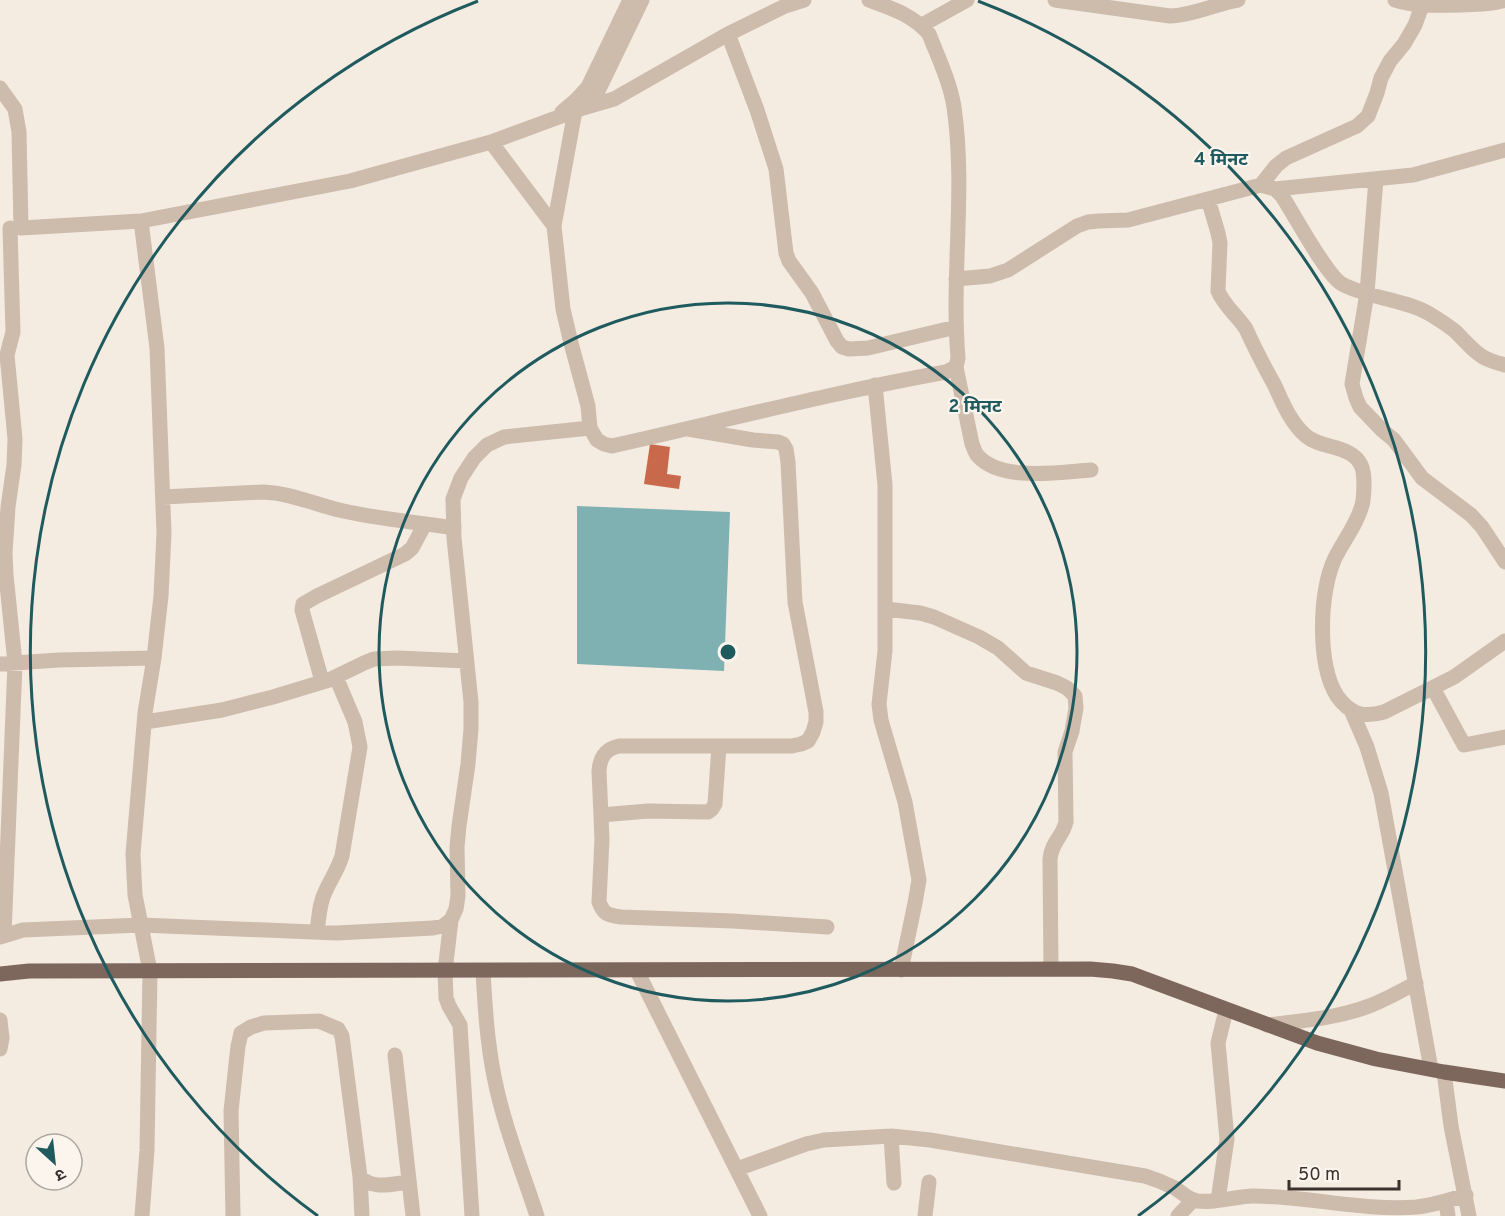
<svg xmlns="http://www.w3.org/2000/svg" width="1505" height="1216" font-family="Overpass,'Noto Sans Devanagari',sans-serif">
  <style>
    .water { fill: #7fb0b2 }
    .building { fill: #c8694b }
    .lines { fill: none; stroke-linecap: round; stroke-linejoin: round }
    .minor { stroke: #cdbbac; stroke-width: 15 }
    .major { stroke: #7d675c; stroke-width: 15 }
    .ring { fill: none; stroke: #1f5a5e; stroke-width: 3 }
    .centre { fill: #1f5a5e; stroke: #fbf5ee; stroke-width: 3 }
    .ring-label { font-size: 18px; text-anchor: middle; font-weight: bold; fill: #1f5a5e; stroke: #fbf5ee; stroke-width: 4.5; stroke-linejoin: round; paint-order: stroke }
  </style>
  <rect width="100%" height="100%" fill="#f4ebe1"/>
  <!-- water -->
  <path class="water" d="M577 506 730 512 724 671 577 664Z"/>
  <!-- building -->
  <path class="building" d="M650 444 670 447 667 474 681 476 679 489 644 484Z"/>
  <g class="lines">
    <!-- minor -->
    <path class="minor" d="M869 0C891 8 913 15 929 34 938 57 950 82 954 107 966 190 951 274 958 358L956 367 972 444C974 448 975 453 978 456 1001 482 1060 472 1091 470
      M1055 0 1170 16C1194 15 1215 4 1238 0
      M1395 0C1417 7 1439 5 1462 5 1476 4 1491 5 1505 0
      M922 25 967 0
      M728 34 757 110 776 169 786 253 789 261 812 293 837 341 842 347 849 349 868 348 956 327
      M0 88 15 109 19 132 21 228 141 221 350 181 491 142 575 111 583 108 598 91 642 0
      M583 108 614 99 728 34 785 6 804 0
      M562 112 575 101 588 87 630 0
      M491 142 554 226 563 309 571 343 588 406 590 428 597 440 604 444 612 446 634 441C738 417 841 391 946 372L956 367
      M1376 179 1367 293 1352 384 1356 398 1360 407 1382 430 1394 440 1422 478 1471 515 1482 527 1505 562
      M1261 185 1276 166 1286 158 1357 126 1368 116 1377 93 1381 78 1390 61 1404 44 1415 25 1424 0
      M1275 189 1413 175 1505 150
      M1208 199 1218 233 1220 243 1218 291C1224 306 1238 316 1246 329 1255 349 1265 368 1275 386 1283 404 1291 423 1306 436 1321 449 1352 445 1361 465 1365 473 1364 492 1363 501 1359 521 1344 540 1335 558 1319 592 1317 664 1337 696 1350 714 1363 718 1384 712L1454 677 1505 641
      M141 221 157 348 164 533 161 596 154 658 145 713 133 854 135 895 150 971 147 1150 142 1216
      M554 226 575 111
      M956 279 990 276 1008 270 1077 226 1088 222 1098 221 1128 220 1261 185 1275 189 1282 196C1294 214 1326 275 1342 284 1370 299 1406 299 1433 316 1441 321 1449 326 1456 332 1465 341 1472 350 1483 357 1490 361 1498 363 1505 365
      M875 385 885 485V651L879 704 881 720 905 802 919 880 915 903 901 970
      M688 429 753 440 778 442 783 444 786 449 788 462 795 602 816 712V722L813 732 808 741 801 744 792 746H619C605 749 600 757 599 771L602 839 599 902C604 915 608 915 621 917L733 921 827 927
      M163 497 263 492C290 493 314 504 339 510 377 519 416 522 454 528
      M886 609 920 613 934 617 979 637 998 648 1026 673 1057 683 1067 688 1075 696 1076 708 1072 731 1065 752 1066 822C1062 838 1052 841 1050 859L1051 969
      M0 664 59 660 154 658
      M322 681 302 610 303 604 317 596 405 554 412 548 425 524
      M1433 688 1464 745 1505 737
      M1351 710 1367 747 1381 793 1431 1069
      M145 722 222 710 273 697 329 680 364 663 374 659 397 658 467 661
      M601 815 648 811 708 812 712 809 715 804 719 746
      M317 932C319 918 319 903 326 890 331 879 338 869 342 856L360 747 355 722 336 677
      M4 935 15 663 6 575 5 553 8 507 14 465 15 439 7 355 13 332 10 228
      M0 937 23 930 141 925 337 933 433 928 443 926 451 920
      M483 971C485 1006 487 1041 494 1076 503 1123 522 1170 537 1216
      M637 971 760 1216
      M0 1020 2 1038 0 1049
      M1267 1025C1300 1021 1338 1018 1369 1006 1385 1000 1401 991 1416 983
      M395 1055 413 1216
      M1444 1072 1451 1126 1469 1216
      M891 1136 894 1183
      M737 1169 806 1144 824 1140 891 1136 930 1140 1145 1176C1155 1179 1165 1183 1175 1188 1181 1192 1187 1198 1194 1200 1207 1205 1237 1196 1253 1196 1308 1196 1362 1211 1417 1207 1434 1205 1450 1200 1466 1195
      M360 1177 362 1216
      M1218 1200 1227 1139 1218 1043 1226 1010
      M1446 1201 1448 1216
      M233 1216 231 1111 238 1046 241 1033 251 1027 264 1023 319 1021 338 1029 342 1036 360 1177C373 1190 392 1184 409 1182
      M472 1216 460 1025 449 1006 446 998 445 971 451 920 456 909 458 896 457 847 459 826 468 764 471 729V702L454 538 453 499 461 478 474 458 487 445 504 437 590 428
      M925 1216 929 1182
      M1178 1216 1193 1200"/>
    <!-- major -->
    <path class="major" d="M0 974 29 971 1090 969 1113 971 1132 974 1317 1043 1376 1059 1444 1072 1505 1081"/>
  </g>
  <!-- distance rings -->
  <g class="ring">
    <circle cx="728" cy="652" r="349"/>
    <path d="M318 1216A697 697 0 0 1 478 1M978 1A697 697 0 0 1 1138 1216"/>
  </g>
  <circle cx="728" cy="652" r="9" class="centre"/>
  <g class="ring-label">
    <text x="1221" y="165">4 मिनट</text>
    <text x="975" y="412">2 मिनट</text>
  </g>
  <!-- north arrow -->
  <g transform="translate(54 1162) rotate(153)"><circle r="28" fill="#fbf5ee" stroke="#aea6a0" stroke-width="1.5"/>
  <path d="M0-4.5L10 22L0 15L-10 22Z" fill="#1f5a5e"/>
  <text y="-9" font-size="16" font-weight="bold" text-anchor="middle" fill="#3b302b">उ</text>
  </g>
  <!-- scale -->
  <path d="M1289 1180v9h110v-9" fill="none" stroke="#3b302b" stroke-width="3"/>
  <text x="1298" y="1180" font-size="18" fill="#3b302b" stroke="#fbf5ee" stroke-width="4.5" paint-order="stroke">50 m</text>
</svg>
